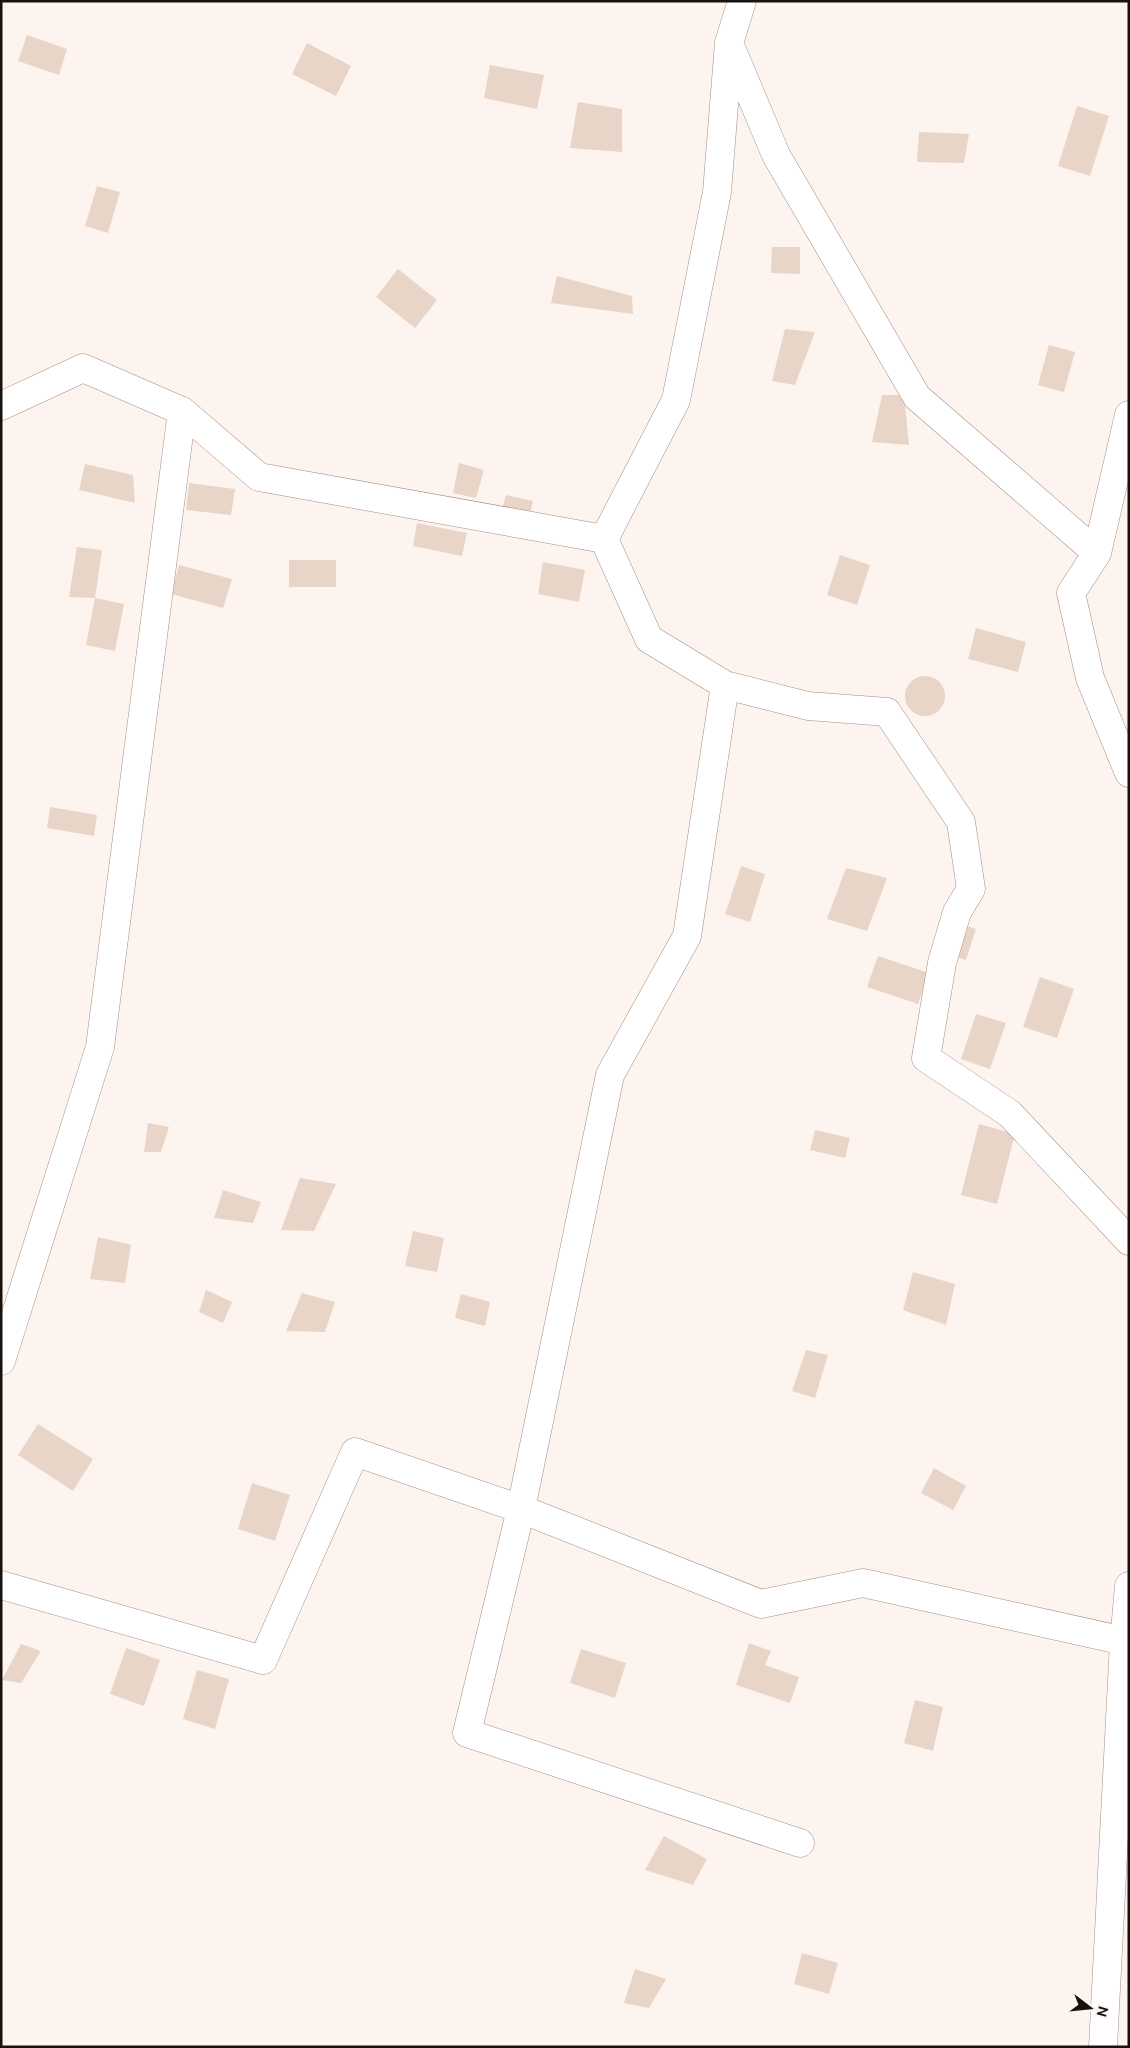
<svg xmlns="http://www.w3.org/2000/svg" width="1130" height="2048" font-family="Ubuntu,sans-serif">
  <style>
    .building { fill: #e9d5c8 }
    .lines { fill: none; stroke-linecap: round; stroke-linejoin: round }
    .minor-casing { stroke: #a39084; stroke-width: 29 }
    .minor { stroke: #fff; stroke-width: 28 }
  </style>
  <rect width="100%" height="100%" fill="#fdf4ef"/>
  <!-- building -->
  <path class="building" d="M27 35 67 49 59 75 18 61Z
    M307 43 351 66 336 96 292 74Z
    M490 65 544 75 537 109 484 98Z
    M578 102 622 109V152L570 148Z
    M1077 106 1109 116 1090 176 1058 166Z
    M919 132 969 134 964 163 917 162Z
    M97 186 120 192 108 233 85 226Z
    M772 247H800V274L771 273Z
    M398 269 437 300 415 328 376 297Z
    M557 276 632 296 633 314 551 303Z
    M785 329 815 332 795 385 772 381Z
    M1049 345 1075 352 1064 392 1038 385Z
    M882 395H904L909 445 872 442Z
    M459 463 484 470 476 498 453 493Z
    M85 464 133 475 135 503 79 490Z
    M189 483 235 489 231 515 186 510Z
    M506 495 533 501 525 536 495 532Z
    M417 523 467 533 462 556 413 546Z
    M77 547 102 550 95 598 69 597Z
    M840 555 870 565 857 605 827 595Z
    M289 560H336V587H289Z
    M543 562 585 570 579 602 538 594Z
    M179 565 232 579 223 608 171 594Z
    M95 598 124 604 115 651 86 645Z
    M976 628 1026 642 1018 672 968 659Z
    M905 696a20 20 0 1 1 40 0a20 20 0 1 1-40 0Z
    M50 807 97 815 94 836 47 828Z
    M741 866 765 874 750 922 725 914Z
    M846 868 887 878 867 931 827 919Z
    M959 923 976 929 966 960 948 955Z
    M878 956 929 973 918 1004 867 987Z
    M1040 977 1074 989 1057 1038 1023 1027Z
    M976 1014 1006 1023 990 1069 961 1059Z
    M148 1123 169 1127 161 1152H144Z
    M979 1124 1015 1134 997 1204 961 1195Z
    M815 1130 850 1138 845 1158 810 1150Z
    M300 1178 336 1184 314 1231 281 1230Z
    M223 1190 261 1202 253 1223 214 1218Z
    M413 1231 444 1238 437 1272 405 1266Z
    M98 1237 131 1245 125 1283 90 1279Z
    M913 1272 955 1284 946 1325 903 1310Z
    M206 1290 232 1302 223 1323 199 1312Z
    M302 1293 335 1302 325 1332 286 1331Z
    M461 1294 490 1302 485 1326 455 1318Z
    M806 1350 828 1355 815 1398 792 1391Z
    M38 1424 93 1459 73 1491 18 1455Z
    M934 1468 966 1486 953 1510 921 1493Z
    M252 1483 290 1495 275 1541 238 1529Z
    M749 1643 771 1651 765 1665 799 1677 790 1703 736 1685Z
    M21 1644 41 1651 21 1683 2 1680Z
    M126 1648 160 1660 144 1706 110 1694Z
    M581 1649 626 1663 615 1698 570 1683Z
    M197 1670 229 1679 215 1729 183 1719Z
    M915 1700 943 1707 933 1751 904 1743Z
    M664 1836 707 1859 693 1885 645 1870Z
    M802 1953 838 1963 829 1994 794 1984Z
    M635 1969 666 1979 649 2008 624 2003Z"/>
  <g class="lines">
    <defs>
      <path id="minor" d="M742 1 729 43 776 155 917 397 1097 553 1129 415
        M729 43 717 192 676 400 604 539 649 639 725 685 808 706 887 712 961 822 971 889 957 912 942 963 926 1058 1010 1114 1129 1241
        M1 406 83 368 182 411 259 477 604 539
        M1097 553 1071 593 1090 678 1129 773
        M725 685 687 936 610 1075 521 1509 467 1733 800 1843
        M1 1361 100 1047 182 411
        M1 1585 263 1660 355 1452 521 1509 761 1604 863 1583 1129 1642
        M1103 2047 1124 1642 1129 1586"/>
    </defs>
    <!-- minor casing -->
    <use href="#minor" class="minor-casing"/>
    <!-- minor -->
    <use href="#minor" class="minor"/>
  </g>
  <!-- border -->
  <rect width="1130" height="2048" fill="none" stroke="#18110d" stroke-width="5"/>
  <!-- north arrow -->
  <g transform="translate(1090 2008) rotate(106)" stroke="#fdf4ef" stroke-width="4" paint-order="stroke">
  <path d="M0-4L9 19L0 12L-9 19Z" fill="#18110d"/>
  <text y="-8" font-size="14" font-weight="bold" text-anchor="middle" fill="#18110d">N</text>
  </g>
</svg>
